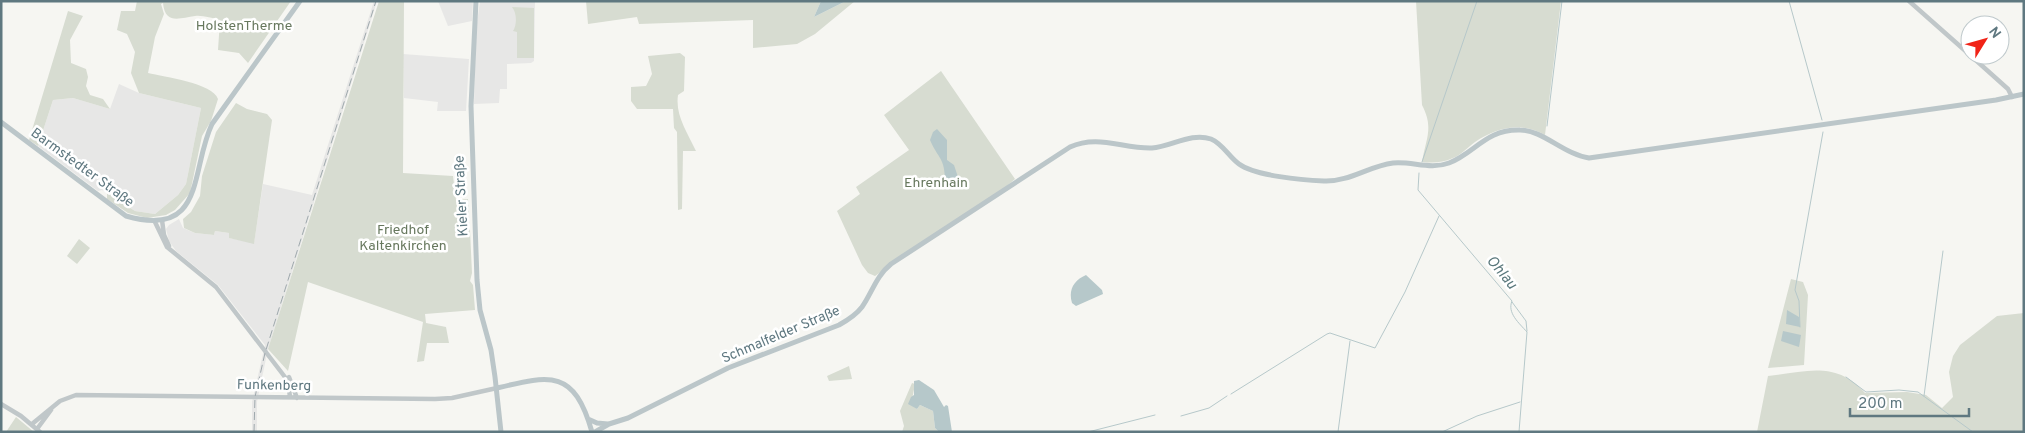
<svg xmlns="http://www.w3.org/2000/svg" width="2025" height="433" font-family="Overpass,sans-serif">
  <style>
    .built { fill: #e7e7e6 }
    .green { fill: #d7dcd1 }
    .water { fill: #b6c8ca }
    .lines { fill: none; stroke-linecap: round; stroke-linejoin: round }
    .stream { stroke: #b6c8ca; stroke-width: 1 }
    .tertiary { stroke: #c0c7c9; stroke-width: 4.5 }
    .secondary { stroke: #bbc6c9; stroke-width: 5 }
    .rail { stroke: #9fa9ad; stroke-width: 1; stroke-dasharray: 8 4; stroke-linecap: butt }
    .labels { text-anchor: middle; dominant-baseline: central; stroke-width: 5; stroke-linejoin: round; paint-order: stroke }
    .park-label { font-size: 14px; fill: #67785e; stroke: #fff }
    .street-label { font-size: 14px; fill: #5f7880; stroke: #fff }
    .water-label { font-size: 15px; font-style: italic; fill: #5a787c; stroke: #fff }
  </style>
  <rect width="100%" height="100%" fill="#f6f6f2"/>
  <!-- built -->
  <path class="built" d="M374 1H377L268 349 257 402V432H252V402L265 345 218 285 176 251 169 241 166 229 169 225 179 219 183 228 195 233 214 235 215 231 229 233V238L254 243 263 184 312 195Z
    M438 1H473L472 21 448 26Z
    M480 1H535L534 61 531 63 507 64V89H500L499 103 474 104 476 30Z
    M403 54 469 59 466 111H437L438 102 404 98Z
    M119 84 139 93 201 108 186 184 178 195 155 214 135 211 107 193 102 190 98 191 38 146 53 100 73 98 110 109Z"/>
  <!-- green -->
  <path class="green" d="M137 1H291L248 63 239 53 218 50 220 20C212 18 202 15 195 16 180 18 165 25 163 3L161 4 164 14 155 37 148 73C164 77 213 83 218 99L211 121 202 136 190 193 175 210 166 215 147 218 128 213 107 199V193L135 211 155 214 178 195 186 184 201 108 139 93 131 73 135 52 127 34 117 30 121 11H135Z
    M379 1H404L403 173 453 176 456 200 468 199 469 223 467 227 470 230 472 273 470 281 473 285 475 310 425 314 426 323 446 327 449 343H427L424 361 417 362 423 322 308 282 288 371 268 349Z
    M586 1H821L814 17 846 1H855L815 34 797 44 753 48V20L639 24 637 17 588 24Z
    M1416 1H1561L1545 135C1522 121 1496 128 1475 142 1468 147 1461 155 1453 158 1442 163 1433 163 1422 162 1426 138 1434 128 1422 105Z
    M512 7 534 8V58H517V32L513 31C517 25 517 13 512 7Z
    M68 11 83 16 70 40 71 63 86 69 88 77 86 86 90 95 103 99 110 109 73 98 53 100 38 146 29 140Z
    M680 53 685 57 684 91 678 95C675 115 687 132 696 151H683L682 209 678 210 677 132 674 128 673 109H637L631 101V87L646 86 652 74 648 56Z
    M941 71 1015 179 1000 192 875 276 868 273 862 265 837 211 860 194 856 187 909 150 884 115Z
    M236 103 247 109 267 114 272 120 254 244 229 238V233L215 231 214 235 195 233 184 228 183 219 191 212 200 196 202 176 216 132Z
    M79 239 90 248 77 264 67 256Z
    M1791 279 1803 282 1808 295 1804 365 1768 368Z
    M2024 313V432H1757L1768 376C1806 372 1836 360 1865 393L1907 392 1926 395 1942 408 1953 397 1949 372 1953 356 1960 345 1997 316Z
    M849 366 852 379 829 381 827 376Z
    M912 383 915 384C914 392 911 398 913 406L917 409 920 405 933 411 935 428 939 432H902L904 426 900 411Z
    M16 417 34 432H6Z"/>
  <!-- water -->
  <path class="water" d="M821 1H846L814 17Z
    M937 129 947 140V160L954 165 959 180 955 185 948 186 945 182C945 157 938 159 930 140L933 132Z
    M1086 275 1102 290 1103 294 1076 306 1072 303C1068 290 1074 280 1086 275Z
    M1787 310 1799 317 1800 327 1786 324Z
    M1783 331 1801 335 1799 347 1781 341Z
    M919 380 934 390 944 407 946 405 948 406 952 432H939L935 428 933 411 920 405 917 409 908 404 911 397 914 395V381Z"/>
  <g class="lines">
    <!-- stream -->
    <path class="stream" d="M1789 1 1822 120
      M2022 1 2024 3
      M1547 126 1562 1
      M1422 162 1477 1
      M1419 173 1418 190 1512 301C1507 313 1519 323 1527 332L1519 432
      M1512 302 1526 321 1527 331
      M1800 327 1799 301 1795 290 1823 132
      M1846 377 1866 392 1899 390 1918 392 1973 432
      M1231 394 1327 334 1330 333 1375 348 1405 292 1439 216
      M1924 396 1943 251
      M1181 416 1209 408 1227 396
      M1088 432 1155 415
      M1338 432 1350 341
      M1442 432 1477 416 1520 402"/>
    <!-- tertiary -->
    <path class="tertiary" d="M1909 1 1970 55
      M1970 55 2008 89 2012 97
      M162 220 164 235 169 246
      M155 222 167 247 216 287 288 381 290 397
      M289 377 297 398
      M1 404 21 416 40 432
      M32 424 60 401 76 395 435 399 452 398 497 388
      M37 429 51 410"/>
    <!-- secondary -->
    <path class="secondary" d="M476 1 471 106 477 280 480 310 491 350 495 377 501 432
      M1 122 126 216C206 239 190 170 212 124L300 1
      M497 388C551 375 574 369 592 432
      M588 419 597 423 608 424
      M595 432 609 424 628 418 728 368 839 325C848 320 856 315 862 307 872 293 876 276 891 264L1070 147C1098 134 1123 149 1152 148 1171 147 1191 132 1211 139 1223 144 1229 157 1239 164 1255 176 1303 180 1324 181 1349 182 1369 166 1393 163 1412 161 1430 170 1449 163 1475 153 1486 129 1520 130 1543 130 1563 154 1589 158L1996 100 2024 94"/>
    <!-- rail -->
    <path class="rail" d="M254 432 255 397 265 353 376 1"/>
  </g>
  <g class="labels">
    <!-- park labels -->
    <g class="park-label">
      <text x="244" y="26">HolstenTherme</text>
      <text x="936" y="183">Ehrenhain</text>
      <text x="403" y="230">Friedhof<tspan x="403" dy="16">Kaltenkirchen</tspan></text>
    </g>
    <!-- street labels -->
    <g class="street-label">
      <text transform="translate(82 168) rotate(36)">Barmstedter Straße</text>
      <text transform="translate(462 196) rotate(-93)">Kieler Straße</text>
      <text transform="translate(781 335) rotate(-23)">Schmalfelder Straße</text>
      <text transform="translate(274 386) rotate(1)">Funkenberg</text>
    </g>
    <!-- water labels -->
    <g class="water-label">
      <text transform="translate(1501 273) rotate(50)">Ohlau</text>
    </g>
  </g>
  <!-- border -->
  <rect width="2025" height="433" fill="none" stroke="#5f7880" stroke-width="5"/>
  <!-- north arrow -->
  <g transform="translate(1985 40) rotate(53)"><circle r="24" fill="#ffffff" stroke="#bfc9cc"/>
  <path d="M0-4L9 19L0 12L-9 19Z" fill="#f12317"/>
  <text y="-8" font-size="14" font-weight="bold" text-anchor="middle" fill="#5f7880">N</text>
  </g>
  <!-- scale -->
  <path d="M1850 408v8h119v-8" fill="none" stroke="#5f7880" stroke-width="2.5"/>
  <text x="1858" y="408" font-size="15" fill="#5f7880" stroke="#ffffff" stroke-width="4" paint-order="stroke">200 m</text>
</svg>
